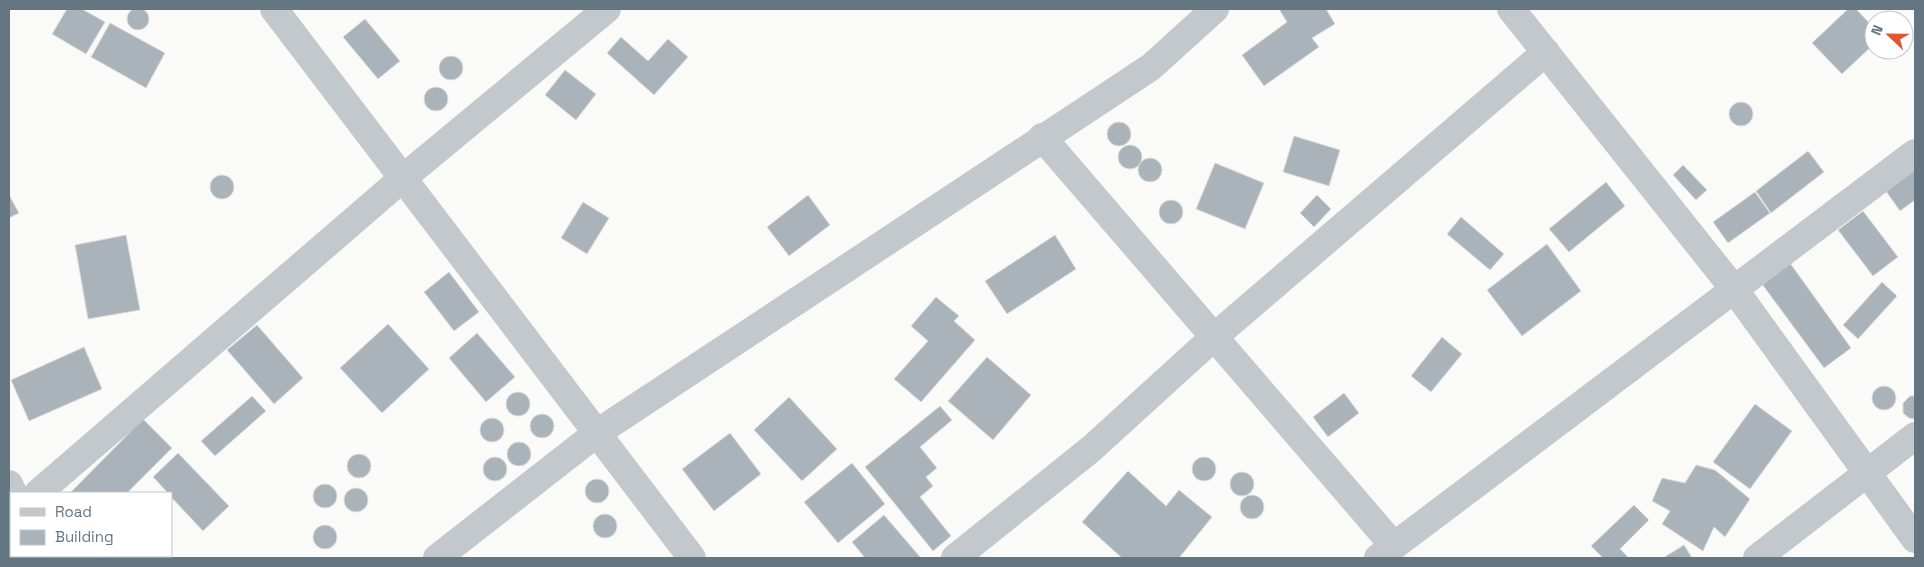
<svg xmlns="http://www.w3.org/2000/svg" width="1924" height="567" font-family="'Space Grotesk',sans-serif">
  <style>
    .building { fill: #aab3b9; stroke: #dcdcda }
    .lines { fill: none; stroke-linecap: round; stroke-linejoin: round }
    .minor { stroke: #c3c8cc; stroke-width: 28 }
  </style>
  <rect width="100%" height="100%" fill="#fafaf8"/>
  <!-- building -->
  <path class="building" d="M127 19a11 11 0 1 1 22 0a11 11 0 1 1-22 0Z
    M67 9H82L105 22 86 54 52 34Z
    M1279 9H1326L1335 24 1312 38 1319 47 1264 86 1242 55 1287 22Z
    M1848 9H1856L1874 28V44L1842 74 1812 43Z
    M365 19 400 61 378 79 343 37Z
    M110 23 165 53 146 88 91 57Z
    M621 37 648 61 668 39 688 57 654 95 607 53Z
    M439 68a12 12 0 1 1 24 0a12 12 0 1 1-24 0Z
    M565 70 596 94 576 120 545 95Z
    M424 99a12 12 0 1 1 24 0a12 12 0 1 1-24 0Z
    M1729 114a12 12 0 1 1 24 0a12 12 0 1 1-24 0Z
    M1107 134a12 12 0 1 1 24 0a12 12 0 1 1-24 0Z
    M1294 136 1340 150 1329 186 1283 172Z
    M1118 157a12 12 0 1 1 24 0a12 12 0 1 1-24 0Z
    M1808 151 1824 172 1771 213 1756 191Z
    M1138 170a12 12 0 1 1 24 0a12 12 0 1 1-24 0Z
    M1215 163 1264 183 1245 229 1196 209Z
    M1683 165 1707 190 1696 200 1673 175Z
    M1915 165V200L1900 211 1883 187Z
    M210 187a12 12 0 1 1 24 0a12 12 0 1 1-24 0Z
    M1606 182 1625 206 1569 252 1549 229Z
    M1755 192 1770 213 1728 243 1713 222Z
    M9 195 19 213 9 218Z
    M808 195 830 225 789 256 767 227Z
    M1317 195 1331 209 1314 227 1300 213Z
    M1159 212a12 12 0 1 1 24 0a12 12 0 1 1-24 0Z
    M583 202 609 218 587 254 561 238Z
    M1863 211 1898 257 1873 276 1838 230Z
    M1461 217 1504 254 1490 270 1447 234Z
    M126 235 140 310 88 319 75 245Z
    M1055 235 1076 269 1007 314 985 281Z
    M1547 244 1581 291 1522 336 1487 290Z
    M1790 263 1851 348 1824 368 1762 284Z
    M449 272 479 312 454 331 424 292Z
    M1882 282 1897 296 1858 339 1843 325Z
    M936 297 959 316 954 321 975 340 921 402 894 379 928 341 911 326Z
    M388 324 429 369 382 413 340 368Z
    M257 325 303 378 274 404 227 350Z
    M477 333 515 377 486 402 449 358Z
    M1442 337 1462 354 1431 392 1411 376Z
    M84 347 102 389 29 421 11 380Z
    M987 357 1031 395 993 440 948 401Z
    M1872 398a12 12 0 1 1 24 0a12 12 0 1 1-24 0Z
    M506 404a12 12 0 1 1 24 0a12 12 0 1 1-24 0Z
    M1344 393 1359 413 1328 437 1313 417Z
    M252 396 266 411 215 456 201 441Z
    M1910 396H1915V419L1909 418 1903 413V403Z
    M789 397 837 449 802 481 754 430Z
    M1755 404 1792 431 1750 489 1713 462Z
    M940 406 952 420 920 447 937 468 926 477 933 486 920 497 951 536 933 551 865 467Z
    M530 426a12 12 0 1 1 24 0a12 12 0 1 1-24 0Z
    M480 430a12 12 0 1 1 24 0a12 12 0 1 1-24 0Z
    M143 419 172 448 127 493H70Z
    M730 433 761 474 714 511 682 469Z
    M507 454a12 12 0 1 1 24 0a12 12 0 1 1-24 0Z
    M178 453 229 506 203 531 171 497V493H168L153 477Z
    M347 466a12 12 0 1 1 24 0a12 12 0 1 1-24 0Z
    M483 469a12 12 0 1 1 24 0a12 12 0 1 1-24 0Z
    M1192 469a12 12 0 1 1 24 0a12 12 0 1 1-24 0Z
    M852 463 885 504 838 543 804 502Z
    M1696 465 1715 470 1750 499 1725 537 1714 527 1703 551 1662 524 1670 511 1652 501 1662 478 1685 483Z
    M1128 471 1166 506 1179 490 1212 517 1179 558H1122L1082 522Z
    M1230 484a12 12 0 1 1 24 0a12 12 0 1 1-24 0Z
    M585 491a12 12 0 1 1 24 0a12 12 0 1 1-24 0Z
    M313 496a12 12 0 1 1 24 0a12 12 0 1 1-24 0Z
    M344 500a12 12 0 1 1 24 0a12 12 0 1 1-24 0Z
    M1240 507a12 12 0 1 1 24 0a12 12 0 1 1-24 0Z
    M1634 505 1649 520 1620 549 1629 558H1603L1591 546Z
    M593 526a12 12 0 1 1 24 0a12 12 0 1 1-24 0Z
    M884 515 921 558H865L852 542Z
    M313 537a12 12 0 1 1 24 0a12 12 0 1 1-24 0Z
    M1684 545 1692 558H1663Z
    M110 556H168L171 558H112Z"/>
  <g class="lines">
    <!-- minor -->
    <path class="minor" d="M274 9 692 558
      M1511 9 1734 289 1915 539
      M1042 137 1394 546
      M9 484 13 493
      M38 493 403 178 607 9
      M34 556V558
      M62 556 65 558
      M437 558 597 433 1151 67 1215 9
      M955 558 1091 449 1214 337 1546 52
      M1378 558 1915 153
      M1757 558 1915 436"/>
  </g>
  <!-- border -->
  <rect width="1924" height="567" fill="none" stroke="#657683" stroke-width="20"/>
  <!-- legend -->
  <rect x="10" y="492" width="162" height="65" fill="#ffffff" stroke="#c1c8cd"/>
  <rect x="20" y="508" width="25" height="8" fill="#c3c8cc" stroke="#c1c8cd"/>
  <text x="55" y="517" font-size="15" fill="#657683">Road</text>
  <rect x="20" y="530" width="25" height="15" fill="#aab3b9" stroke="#c1c8cd"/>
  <text x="55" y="542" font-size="15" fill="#657683">Building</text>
  <!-- north arrow -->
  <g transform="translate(1889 35) rotate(292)"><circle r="24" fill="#ffffff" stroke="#c1c8cd"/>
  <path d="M0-4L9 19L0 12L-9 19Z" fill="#e4572e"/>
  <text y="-8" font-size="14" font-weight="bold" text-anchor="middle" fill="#657683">N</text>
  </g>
</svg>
